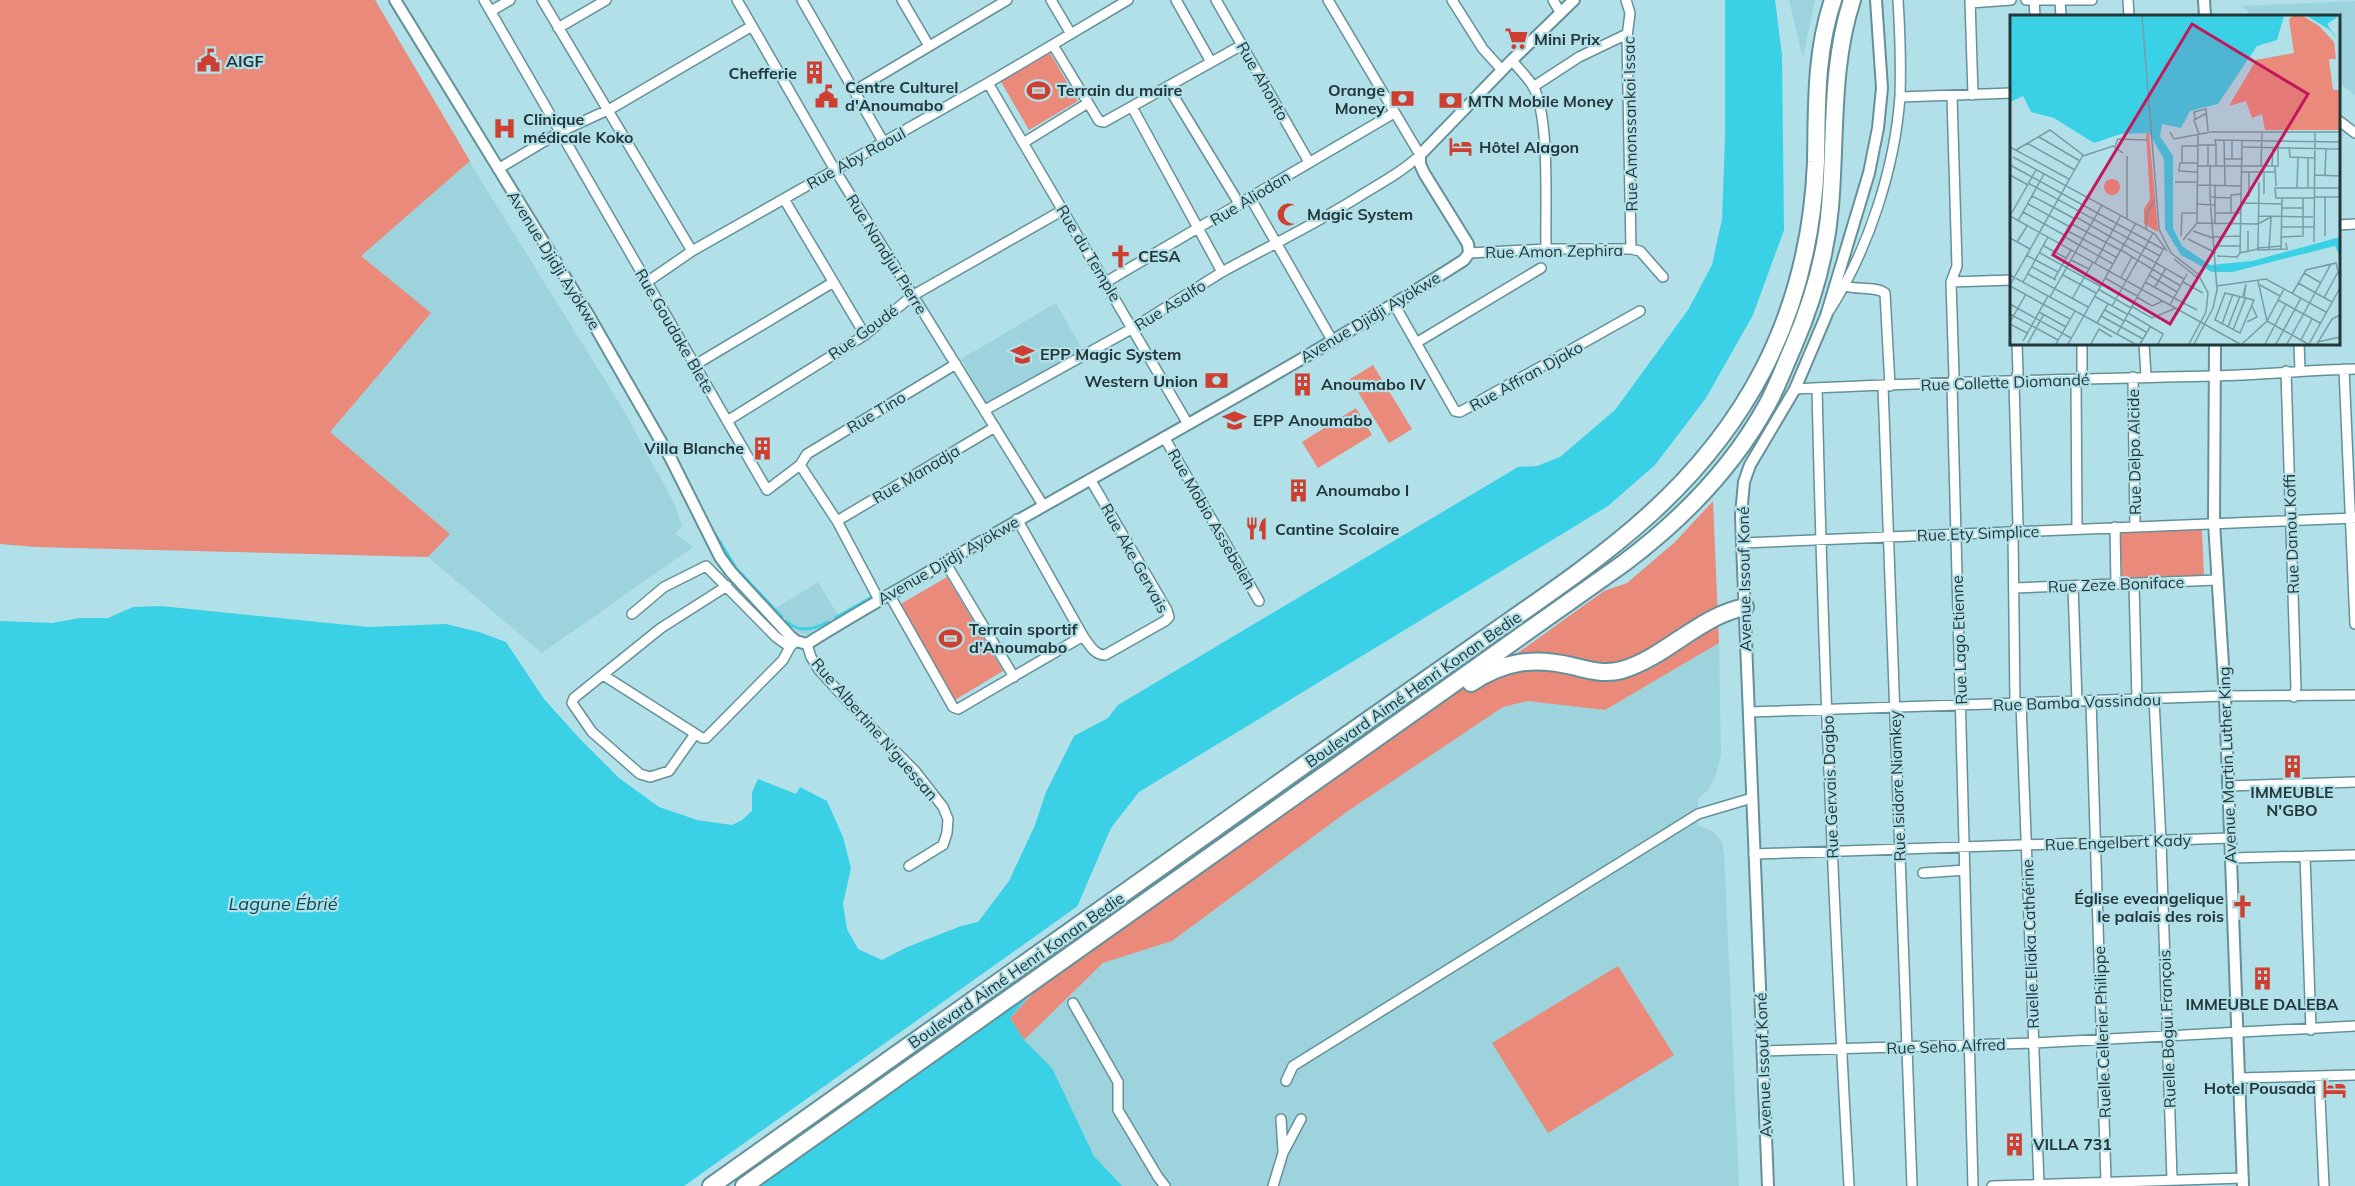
<svg xmlns="http://www.w3.org/2000/svg" width="2355" height="1186" font-family="Mulish,sans-serif">
  <style>
    .built { fill: #9cd3dd }
    .green { fill: #ea8a7b }
    .water { fill: #3ad1e7 }
    .pier { fill: #b1e0e8 }
    .lines { fill: none; stroke-linecap: round; stroke-linejoin: round }
    .stream { stroke: #3ad1e7; stroke-width: 3 }
    .minor-casing { stroke: #649199; stroke-width: 12 }
    .tertiary-casing { stroke: #649199; stroke-width: 14 }
    .motorway-casing { stroke: #649199; stroke-width: 20 }
    .minor { stroke: #fff; stroke-width: 9 }
    .tertiary { stroke: #fff; stroke-width: 10 }
    .motorway { stroke: #fff; stroke-width: 16 }
    .labels { text-anchor: middle; dominant-baseline: central; stroke-width: 4.5; stroke-linejoin: round; paint-order: stroke }
    .poi-label { font-size: 16px; font-weight: bold; fill: #233639; stroke: #b1e0e8; text-anchor: start }
    .street-label { font-size: 16px; fill: #233639; stroke: #b1e0e8 }
    .water-label { font-size: 18px; font-style: italic; fill: #084a53; stroke: #b1e0e8 }
    .inset-road { fill: none; stroke: #789ca2; stroke-width: 1.5 }
    .view { fill: #c2185b; fill-opacity: 0.15; stroke: #c2185b; stroke-width: 3 }
    .inset-edge { fill: none; stroke: #233639; stroke-width: 3 }
  </style>
  <rect width="100%" height="100%" fill="#b1e0e8"/>
  <!-- built -->
  <path class="built" d="M0 0H375L480 179 623 409 674 503 682 526 675 534 693 547 542 653 428 557 37 547 0 544Z
    M1789 0H1815L1803 58Z
    M2355 1V95L2339 83 2338 16H2254L2240 6Z
    M1056 303 1082 349 987 404 961 359Z
    M818 582 839 617 810 636 797 632 776 608Z
    M1719 643 1721 756 1716 774 1708 790 1698 799V826L1709 829 1716 835 1722 842 1724 853 1739 1186H1122L1094 1156 1082 1133 1024 1040 1103 963 1172 941 1348 811 1503 707 1527 701 1605 710Z"/>
  <!-- green -->
  <path class="green" d="M0 0H375L470 161 361 256 431 313 330 432 450 534 428 557 37 547 0 544Z
    M1049 51 1078 101 1029 130 1000 80Z
    M1373 365 1412 429 1389 443 1350 379Z
    M1356 408 1372 435 1318 468 1302 442Z
    M1713 501 1719 643 1605 710 1527 701 1503 707 1348 811 1172 941 1103 963 1024 1040 1010 1018 1036 990 1387 739 1519 652 1604 591 1627 583 1675 542Z
    M2202 530 2204 576 2122 579 2120 532Z
    M947 577 1003 671 955 700 899 605Z
    M1618 966 1674 1055 1548 1133 1492 1043Z"/>
  <!-- water -->
  <path class="water" d="M1725 0H1775L1782 55 1784 230 1753 315 1706 398 1655 465 1608 506 1139 792 1111 828 1077 907 1072 910 1031 994 1010 1018 1024 1040 1052 1068 1094 1156 1122 1186H0V621L52 623 80 618H108L133 607 161 606 368 627 446 624 479 632 506 642 544 699 581 740 619 778 659 807 697 820 732 825 742 820 752 811V792L758 779 796 794 800 787 827 801 843 837 851 868 843 904 847 929 858 949 882 960 905 948 961 926 978 922 1009 881 1035 825 1046 792 1074 736 1108 718 1118 705 1518 467 1537 466 1560 457 1615 410 1688 310 1712 265 1722 219 1725 139Z"/>
  <!-- pier -->
  <path class="pier" d="M1082 903 1075 912 1038 988 760 1186H684Z"/>
  <g class="lines">
    <!-- stream -->
    <path class="stream" d="M715 534 736 568 782 617
      M835 618 872 597
      M786 621C799 634 815 629 828 622"/>
    <defs>
      <path id="minor" d="M484 0 767 490 800 465 837 521 879 600
        M542 0 692 251
        M737 0 835 170 1043 505
        M802 0 884 143
        M902 0 929 46
        M1051 0 1071 34
        M1176 0 1211 62
        M1216 0 1309 162
        M1452 0 1483 49 1502 70
        M1553 0 1560 12
        M1626 0 1630 13 1627 37 1631 249
        M1970 0 1973 95
        M2026 0H2092
        M2034 0 2035 16
        M2128 0 2129 16
        M2060 1 2061 16
        M1970 3 2011 0
        M491 11 510 0
        M558 28 606 0
        M1053 45 1099 121 1104 122 1242 45
        M1512 60C1519 70 1530 79 1535 90 1550 126 1545 207 1546 249
        M988 83 1188 424
        M1168 87 1240 205
        M1533 87 1579 57 1627 34
        M854 91 1007 0
        M1952 96 1957 266 1951 282 1954 376 1952 384 1973 1186
        M1900 97 2012 93
        M2338 120 2355 133
        M1023 143 1088 103
        M498 169 560 132 612 108 752 26
        M784 199 865 335
        M1251 199 1332 340
        M2338 225 2355 224
        M1469 253 1546 249H1631L1640 251 1663 277
        M1222 272C1269 246 1318 223 1363 194 1383 182 1403 171 1420 155L1328 0
        M647 282 692 251 988 83 1128 0
        M1106 282 1394 113
        M1951 282 2012 280
        M1845 286C1857 290 1875 286 1885 293L1890 386
        M1394 304 1455 411 1460 412 1640 311
        M1829 311C1868 251 1895 168 1900 96 1901 64 1900 32 1898 0
        M1416 343 1541 268
        M2144 344 2146 376
        M2299 344 2300 370
        M695 365 832 283
        M2344 369 2355 624
        M2286 371 2296 688 2294 697
        M2133 377 2135 527
        M2076 379 2077 529
        M2082 379V344
        M1883 386 1912 1186
        M1817 388C1823 654 1834 920 1849 1186
        M1795 389C1934 382 2074 379 2214 376 2261 375 2308 370 2355 369
        M985 410 1133 328 1222 272 1132 107
        M727 421 865 335 912 296 1063 210
        M1164 437 1259 601
        M800 465 807 454 956 364
        M1017 519 1083 636C1089 644 1094 655 1105 655L1165 621 1169 617 1167 610 1090 479
        M837 521 995 427
        M2115 527 2116 584
        M1742 543 2355 518
        M945 562 1014 677
        M2134 583 2137 700
        M2073 586 2077 702
        M2015 588 2217 580
        M889 594 953 707 958 709 1083 636
        M632 614 664 587 706 566 776 637 790 647
        M807 644 811 657 819 670 873 729 915 771 943 807 948 819 947 833 943 845 909 866
        M603 675 702 738H706L783 660 790 647 796 641
        M2154 699 2161 841 2172 1179
        M2091 701 2106 1182
        M2021 703 2039 1185
        M2015 704 2013 532 2018 525 2014 382 2018 373 2017 344
        M1749 712 2225 696 2355 695
        M695 734 669 771 650 777 640 774 592 732 572 703 574 698 661 628 727 586
        M2228 786 2355 782
        M1754 854 2230 838
        M2305 856 2311 1030
        M2231 858 2355 855
        M1923 873 1965 870
        M1073 1003 1118 1082V1110L1158 1177 1165 1186
        M1762 1051 2034 1043 2355 1026
        M2319 1076 2324 1186
        M2239 1078 2355 1075
        M1286 1081 1293 1066 1698 814 1752 798
        M1281 1119 1283 1151
        M1273 1186 1283 1153 1301 1119
        M1992 1186 2243 1178"/>
      <path id="tertiary" d="M395 0 589 316 671 459 720 557 731 572 790 636 796 641 807 644C851 616 896 591 941 565 1115 463 1294 369 1464 260L1469 253 1468 244 1424 173 1420 164V155L1512 60 1574 0
        M2204 0 2205 16
        M2215 344 2214 523 2225 696 2243 1186
        M1768 1186 1742 543 1741 515 1744 482 1750 465 1795 389 1826 316 1869 173 1878 128 1882 88 1876 0"/>
      <path id="motorway" d="M1471 683C1504 661 1533 657 1572 666 1589 670 1604 675 1622 670 1666 657 1699 616 1745 607
        M711 1186C913 1043 1115 900 1317 756 1378 713 1440 670 1501 627 1606 554 1702 488 1763 370 1796 306 1813 235 1816 162 1817 108 1815 53 1833 0
        M744 1186 1624 563C1680 521 1733 467 1767 405 1777 387 1784 367 1793 347 1812 303 1826 256 1830 207 1836 138 1830 67 1852 0"/>
    </defs>
    <!-- minor casing -->
    <use href="#minor" class="minor-casing"/>
    <!-- tertiary casing -->
    <use href="#tertiary" class="tertiary-casing"/>
    <!-- motorway casing -->
    <use href="#motorway" class="motorway-casing"/>
    <!-- minor -->
    <use href="#minor" class="minor"/>
    <!-- tertiary -->
    <use href="#tertiary" class="tertiary"/>
    <!-- motorway -->
    <use href="#motorway" class="motorway"/>
  </g>
  <!-- icons -->
  <defs>
    <symbol id="supermarket-bare" viewBox="-9 -9 18 18"><path d="M-6-5.5h2.5l.6 2H6L4.5 2H-2.5L-4.4-4H-6ZM-1.5 3.2a1.3 1.3 0 1 0 .1 0ZM3 3.2a1.3 1.3 0 1 0 .1 0Z" fill="#cd4031" stroke="#b1e0e8" stroke-width="2.5" paint-order="stroke"/></symbol>
    <symbol id="civic-bare" viewBox="-9 -9 18 18"><path d="M-.6-6.5H3V-4.5H.6V-3L4-1V1h2V6H-6V1h2V-1L-.6-3ZM-1.2 2.5V6h2.4V2.5Z" fill="#cd4031" stroke="#b1e0e8" stroke-width="2.5" paint-order="stroke"/></symbol>
    <symbol id="building-bare" viewBox="-9 -9 18 18"><path d="M-4-6H4V6H1V3H-1V6H-4ZM-2.5-4.3h1.7v1.8h-1.7ZM.8-4.3h1.7v1.8H.8ZM-2.5-1h1.7V.8h-1.7ZM.8-1h1.7V.8H.8Z" fill="#cd4031" stroke="#b1e0e8" stroke-width="2.5" paint-order="stroke"/></symbol>
    <symbol id="stadium-bare" viewBox="-9 -9 18 18"><path d="M0-5a6.5 5 0 1 0 0 10a6.5 5 0 1 0 0-10ZM-3.5-1.8h7v3.6h-7Z" fill="#cd4031" stroke="#b1e0e8" stroke-width="2.5" paint-order="stroke"/></symbol>
    <symbol id="bank-bare" viewBox="-9 -9 18 18"><path d="M-6-4H6V4H-6ZM0-2.3a2.3 2.3 0 1 0 0 4.6a2.3 2.3 0 1 0 0-4.6Z" fill="#cd4031" stroke="#b1e0e8" stroke-width="2.5" paint-order="stroke"/></symbol>
    <symbol id="hospital-bare" viewBox="-9 -9 18 18"><path d="M-5-5h3v3.5h4V-5h3V5h-3V1.5h-4V5h-3Z" fill="#cd4031" stroke="#b1e0e8" stroke-width="2.5" paint-order="stroke"/></symbol>
    <symbol id="hotel-bare" viewBox="-9 -9 18 18"><path d="M-6-4.5h1.5V1H6V5H4.5V3h-9V5H-6ZM-4 0a1.8 1.8 0 1 1 3.6 0ZM.5 0V-2.5h3Q6-2.5 6 0Z" fill="#cd4031" stroke="#b1e0e8" stroke-width="2.5" paint-order="stroke"/></symbol>
    <symbol id="mosque-bare" viewBox="-9 -9 18 18"><path d="M3.5-4.9A6 6 0 1 0 3.5 4.9A5 5 0 1 1 3.5-4.9Z" fill="#cd4031" stroke="#b1e0e8" stroke-width="2.5" paint-order="stroke"/></symbol>
    <symbol id="church-bare" viewBox="-9 -9 18 18"><path d="M-1.2-6h2.4v3.5h3.3v2.4h-3.3V6h-2.4V-.1h-3.3v-2.4h3.3Z" fill="#cd4031" stroke="#b1e0e8" stroke-width="2.5" paint-order="stroke"/></symbol>
    <symbol id="school-bare" viewBox="-9 -9 18 18"><path d="M0-5L7-2L0 1L-7-2ZM-4 1L0 2.5L4 1V4Q0 6-4 4Z" fill="#cd4031" stroke="#b1e0e8" stroke-width="2.5" paint-order="stroke"/></symbol>
    <symbol id="restaurant-bare" viewBox="-9 -9 18 18"><path d="M-5-6h1v4h1v-4h1v4h1v-4h1v5L-1.5 .5V6h-2V.5L-5-1ZM5-6V6H3V1.5H1.5Q1.5-4 5-6Z" fill="#cd4031" stroke="#b1e0e8" stroke-width="2.5" paint-order="stroke"/></symbol>
  </defs>
  <g fill-rule="evenodd">
    <use href="#supermarket-bare" x="1500" y="22" width="33" height="33"/>
    <use href="#civic-bare" x="192" y="44" width="33" height="33"/>
    <use href="#building-bare" x="798" y="56" width="33" height="33"/>
    <use href="#stadium-bare" x="1022" y="74" width="33" height="33"/>
    <use href="#civic-bare" x="810" y="80" width="33" height="33"/>
    <use href="#bank-bare" x="1386" y="82" width="33" height="33"/>
    <use href="#bank-bare" x="1434" y="84" width="33" height="33"/>
    <use href="#hospital-bare" x="488" y="112" width="33" height="33"/>
    <use href="#hotel-bare" x="1444" y="130" width="33" height="33"/>
    <use href="#mosque-bare" x="1272" y="198" width="33" height="33"/>
    <use href="#church-bare" x="1104" y="240" width="33" height="33"/>
    <use href="#school-bare" x="1006" y="338" width="33" height="33"/>
    <use href="#bank-bare" x="1200" y="364" width="33" height="33"/>
    <use href="#building-bare" x="1286" y="368" width="33" height="33"/>
    <use href="#school-bare" x="1218" y="404" width="33" height="33"/>
    <use href="#building-bare" x="746" y="432" width="33" height="33"/>
    <use href="#building-bare" x="1282" y="474" width="33" height="33"/>
    <use href="#restaurant-bare" x="1240" y="512" width="33" height="33"/>
    <use href="#stadium-bare" x="934" y="622" width="33" height="33"/>
    <use href="#building-bare" x="2276" y="750" width="33" height="33"/>
    <use href="#church-bare" x="2226" y="890" width="33" height="33"/>
    <use href="#building-bare" x="2246" y="962" width="33" height="33"/>
    <use href="#hotel-bare" x="2318" y="1072" width="33" height="33"/>
    <use href="#building-bare" x="1998" y="1128" width="33" height="33"/>
  </g>
  <g class="labels">
    <!-- poi labels -->
    <g class="poi-label">
      <text x="1534" y="39">Mini Prix</text>
      <text x="226" y="61">AIGF</text>
      <text x="797" y="73" text-anchor="end">Chefferie</text>
      <text x="845" y="87">Centre Culturel<tspan x="845" dy="18">d'Anoumabo</tspan></text>
      <text x="1057" y="90">Terrain du maire</text>
      <text x="1385" y="90" text-anchor="end">Orange<tspan x="1385" dy="18">Money</tspan></text>
      <text x="1468" y="101">MTN Mobile Money</text>
      <text x="523" y="119">Clinique<tspan x="523" dy="18">médicale Koko</tspan></text>
      <text x="1479" y="147">Hôtel Alagon</text>
      <text x="1307" y="214">Magic System</text>
      <text x="1138" y="256">CESA</text>
      <text x="1040" y="354">EPP Magic System</text>
      <text x="1198" y="381" text-anchor="end">Western Union</text>
      <text x="1321" y="384">Anoumabo IV</text>
      <text x="1253" y="420">EPP Anoumabo</text>
      <text x="744" y="448" text-anchor="end">Villa Blanche</text>
      <text x="1316" y="490">Anoumabo I</text>
      <text x="1275" y="529">Cantine Scolaire</text>
      <text x="969" y="629">Terrain sportif<tspan x="969" dy="18">d'Anoumabo</tspan></text>
      <text x="2292" y="792" text-anchor="middle">IMMEUBLE<tspan x="2292" dy="18">N'GBO</tspan></text>
      <text x="2224" y="898" text-anchor="end">Église eveangelique<tspan x="2224" dy="18">le palais des rois</tspan></text>
      <text x="2262" y="1004" text-anchor="middle">IMMEUBLE DALEBA</text>
      <text x="2316" y="1088" text-anchor="end">Hotel Pousada</text>
      <text x="2033" y="1144">VILLA 731</text>
    </g>
    <!-- street labels -->
    <g class="street-label">
      <text transform="translate(1263 81) rotate(60)">Rue Ahonto</text>
      <text transform="translate(1630 124) rotate(-91)">Rue Amonssankoi Issac</text>
      <text transform="translate(856 158) rotate(-29)">Rue Aby Raoul</text>
      <text transform="translate(1250 198) rotate(-31)">Rue Aliodan</text>
      <text transform="translate(1554 251) rotate(-1)">Rue Amon Zephira</text>
      <text transform="translate(1089 253) rotate(59)">Rue du Temple</text>
      <text transform="translate(887 254) rotate(58)">Rue Nandjui Pierre</text>
      <text transform="translate(554 260) rotate(58)">Avenue Djidji Ayökwe</text>
      <text transform="translate(1170 305) rotate(-32)">Rue Asalfo</text>
      <text transform="translate(1370 317) rotate(-31)">Avenue Djidji Ayökwe</text>
      <text transform="translate(675 331) rotate(60)">Rue Goudake Blete</text>
      <text transform="translate(863 332) rotate(-36)">Rue Goudé</text>
      <text transform="translate(1526 376) rotate(-29)">Rue Affran Djako</text>
      <text transform="translate(2005 382) rotate(-2)">Rue Collette Diomandé</text>
      <text transform="translate(876 412) rotate(-31)">Rue Tino</text>
      <text transform="translate(2134 452) rotate(-91)">Rue Delpo Alcide</text>
      <text transform="translate(916 474) rotate(-31)">Rue Manadja</text>
      <text transform="translate(1212 519) rotate(60)">Rue Mobio Assebeleh</text>
      <text transform="translate(1978 533) rotate(-2)">Rue Ety Simplice</text>
      <text transform="translate(2291 534) rotate(-92)">Rue Danou Koffi</text>
      <text transform="translate(1135 558) rotate(61)">Rue Ake Gervais</text>
      <text transform="translate(948 560) rotate(-30)">Avenue Djidji Ayökwe</text>
      <text transform="translate(1744 579) rotate(-91)">Avenue Issouf Koné</text>
      <text transform="translate(2116 584) rotate(-2)">Rue Zeze Boniface</text>
      <text transform="translate(1959 640) rotate(-92)">Rue Lago Etienne</text>
      <text transform="translate(1413 689) rotate(-35)">Boulevard Aimé Henri Konan Bedie</text>
      <text transform="translate(2077 702) rotate(-2)">Rue Bamba Vassindou</text>
      <text transform="translate(875 729) rotate(49)">Rue Albertine N'guessan</text>
      <text transform="translate(2227 765) rotate(-92)">Avenue Martin Luther King</text>
      <text transform="translate(1897 786) rotate(-92)">Rue Isidore Niamkey</text>
      <text transform="translate(1830 787) rotate(-92)">Rue Gervais Dagbo</text>
      <text transform="translate(2118 842) rotate(-2)">Rue Engelbert Kady</text>
      <text transform="translate(2030 944) rotate(-92)">Ruelle Eliaka Cathérine</text>
      <text transform="translate(1016 970) rotate(-35)">Boulevard Aimé Henri Konan Bedie</text>
      <text transform="translate(2167 1029) rotate(-92)">Ruelle Bogui François</text>
      <text transform="translate(2102 1032) rotate(-92)">Ruelle Cellerier Philippe</text>
      <text transform="translate(1946 1046) rotate(-2)">Rue Seho Alfred</text>
      <text transform="translate(1763 1065) rotate(-92)">Avenue Issouf Koné</text>
    </g>
    <!-- water labels -->
    <g class="water-label">
      <text x="283" y="903">Lagune Ébrié</text>
    </g>
  </g>
  <!-- overview -->
  <g transform="translate(2010 15)">
    <rect width="330" height="330" fill="#b1e0e8"/>
    <path d="M283 1H293L309 11 324 27 326 44H319L323 75H330V115H255L252 99 242 103 236 86 219 91 246 45 284 38 279 4ZM136 118H139L148 217 134 209V194L140 184ZM94 172a8 8 0 1 1 16 0a8 8 0 1 1-16 0Z" fill="#ea8a7b"/>
    <path d="M0 1H274L267 25 247 31 208 89 180 96 171 113 152 109 150 121 163 141V213L172 231 200 250 242 246 330 222V241L325 231 222 257H202L171 240 155 214 154 144 139 118 111 119 84 128 44 103 21 97 13 81 0 87ZM297 1H329L317 9 328 25 320 15Z" fill="#3ad1e7"/>
    <path class="inset-road" d="M132 1 149 214 161 238 188 259 198 278 196 297 179 329M185 104 184 97 196 94 198 116M160 117 164 124 201 117H330M189 119 184 105 197 98M29 122 70 146M214 125 215 171M222 125V144M17 128 65 155M188 130H206L205 125 330 127M198 130V151M206 130V151M105 131 108 124 137 125M0 132 59 164M233 132 330 134M279 132 280 142 304 143M73 141 103 131 113 138M117 141V204M3 142 145 219 157 236M214 144H233M172 148V131H188M0 150 22 162M187 151H268V126M200 151V182L221 183M251 151 252 118M262 151 263 132M265 151 266 171M187 157 169 156 170 148H187M232 157H265M0 160 18 170M304 160 330 161M315 160 316 133M22 162 51 178M165 167H187M249 167 248 235 277 234 276 228M18 168 150 241M187 170 232 171M287 172 288 143M298 172V143M51 178 153 234M254 179V158M22 181 43 192M239 182V157M304 182H330M304 183H266L265 173H330M232 188 271 189M18 189 60 212M186 189 205 190M43 192 65 204M271 193H293M13 197 56 221M205 198H231M221 198V180L232 179M0 201 230 329M0 201 26 155M248 201 303 202M66 202 174 264M8 206 34 159M187 208 188 120M187 208 248 209 263 201M62 209 110 235M205 209V171M271 212H303M136 214 137 198 145 184M58 216 106 242M183 216 203 223M171 221 172 198H186M315 221V182M55 222 103 249M203 222 231 221M271 222 293 221V183M0 223 20 234M178 224 206 238M173 225 187 208M7 227 17 211M304 227 305 117M51 229 77 182M34 231 56 243M205 231H231M248 233 271 231M271 234 272 183M111 235 152 260M259 235 261 203M238 236V216M30 238 90 271M230 238 248 234M16 240 48 257M207 241 227 242 230 238 232 126M164 244 188 263M61 245 79 254M85 248 111 200M22 252 46 265M294 258 311 268M18 259 78 292M0 260 125 329M53 260 86 278M139 260 167 277M152 260 171 271M111 262 122 242M95 263 127 281M44 264 61 235M248 266 257 306 298 329M13 267 38 222M135 267 164 283M173 267 193 278M288 268 322 287M91 269 124 287M0 270 73 140 40 115 6 135M250 270 270 281M0 271 60 304M207 271 256 264 316 297M145 272 156 253M88 274 121 293M215 278 244 285 230 318 205 305ZM282 279 296 255 326 248 330 263M84 281 117 299M233 281 236 269 234 282M40 282 92 190M127 282 142 291 153 286M164 283 187 295M314 283 328 257M62 284 83 247M268 285 310 308M0 289 61 323M160 290 177 259M102 291 143 218M121 291 142 303 166 293M95 295 114 306M29 297 56 312M118 298 153 319 148 329M0 299 48 325M91 301 133 324M115 305 136 317M0 307 16 279M237 307 247 302 242 291M87 308 98 289M0 309 17 318M212 309 223 279M218 312 230 281M223 315 236 282M107 319 154 233M291 325 302 304M13 326 38 281M308 327 330 322M18 328 34 299M46 329 65 296M58 329 126 208M81 329 89 314 102 322M130 329 140 312M184 329 203 293 207 275 200 182M232 329 257 306 274 274M255 329 276 289M266 329 291 283M277 329 321 249M299 329 330 273M307 329 322 304 330 300"/>
    <path class="view" d="M182 9 298 79 160 309 43 240Z"/>
    <rect width="330" height="330" class="inset-edge"/>
  </g>
</svg>
